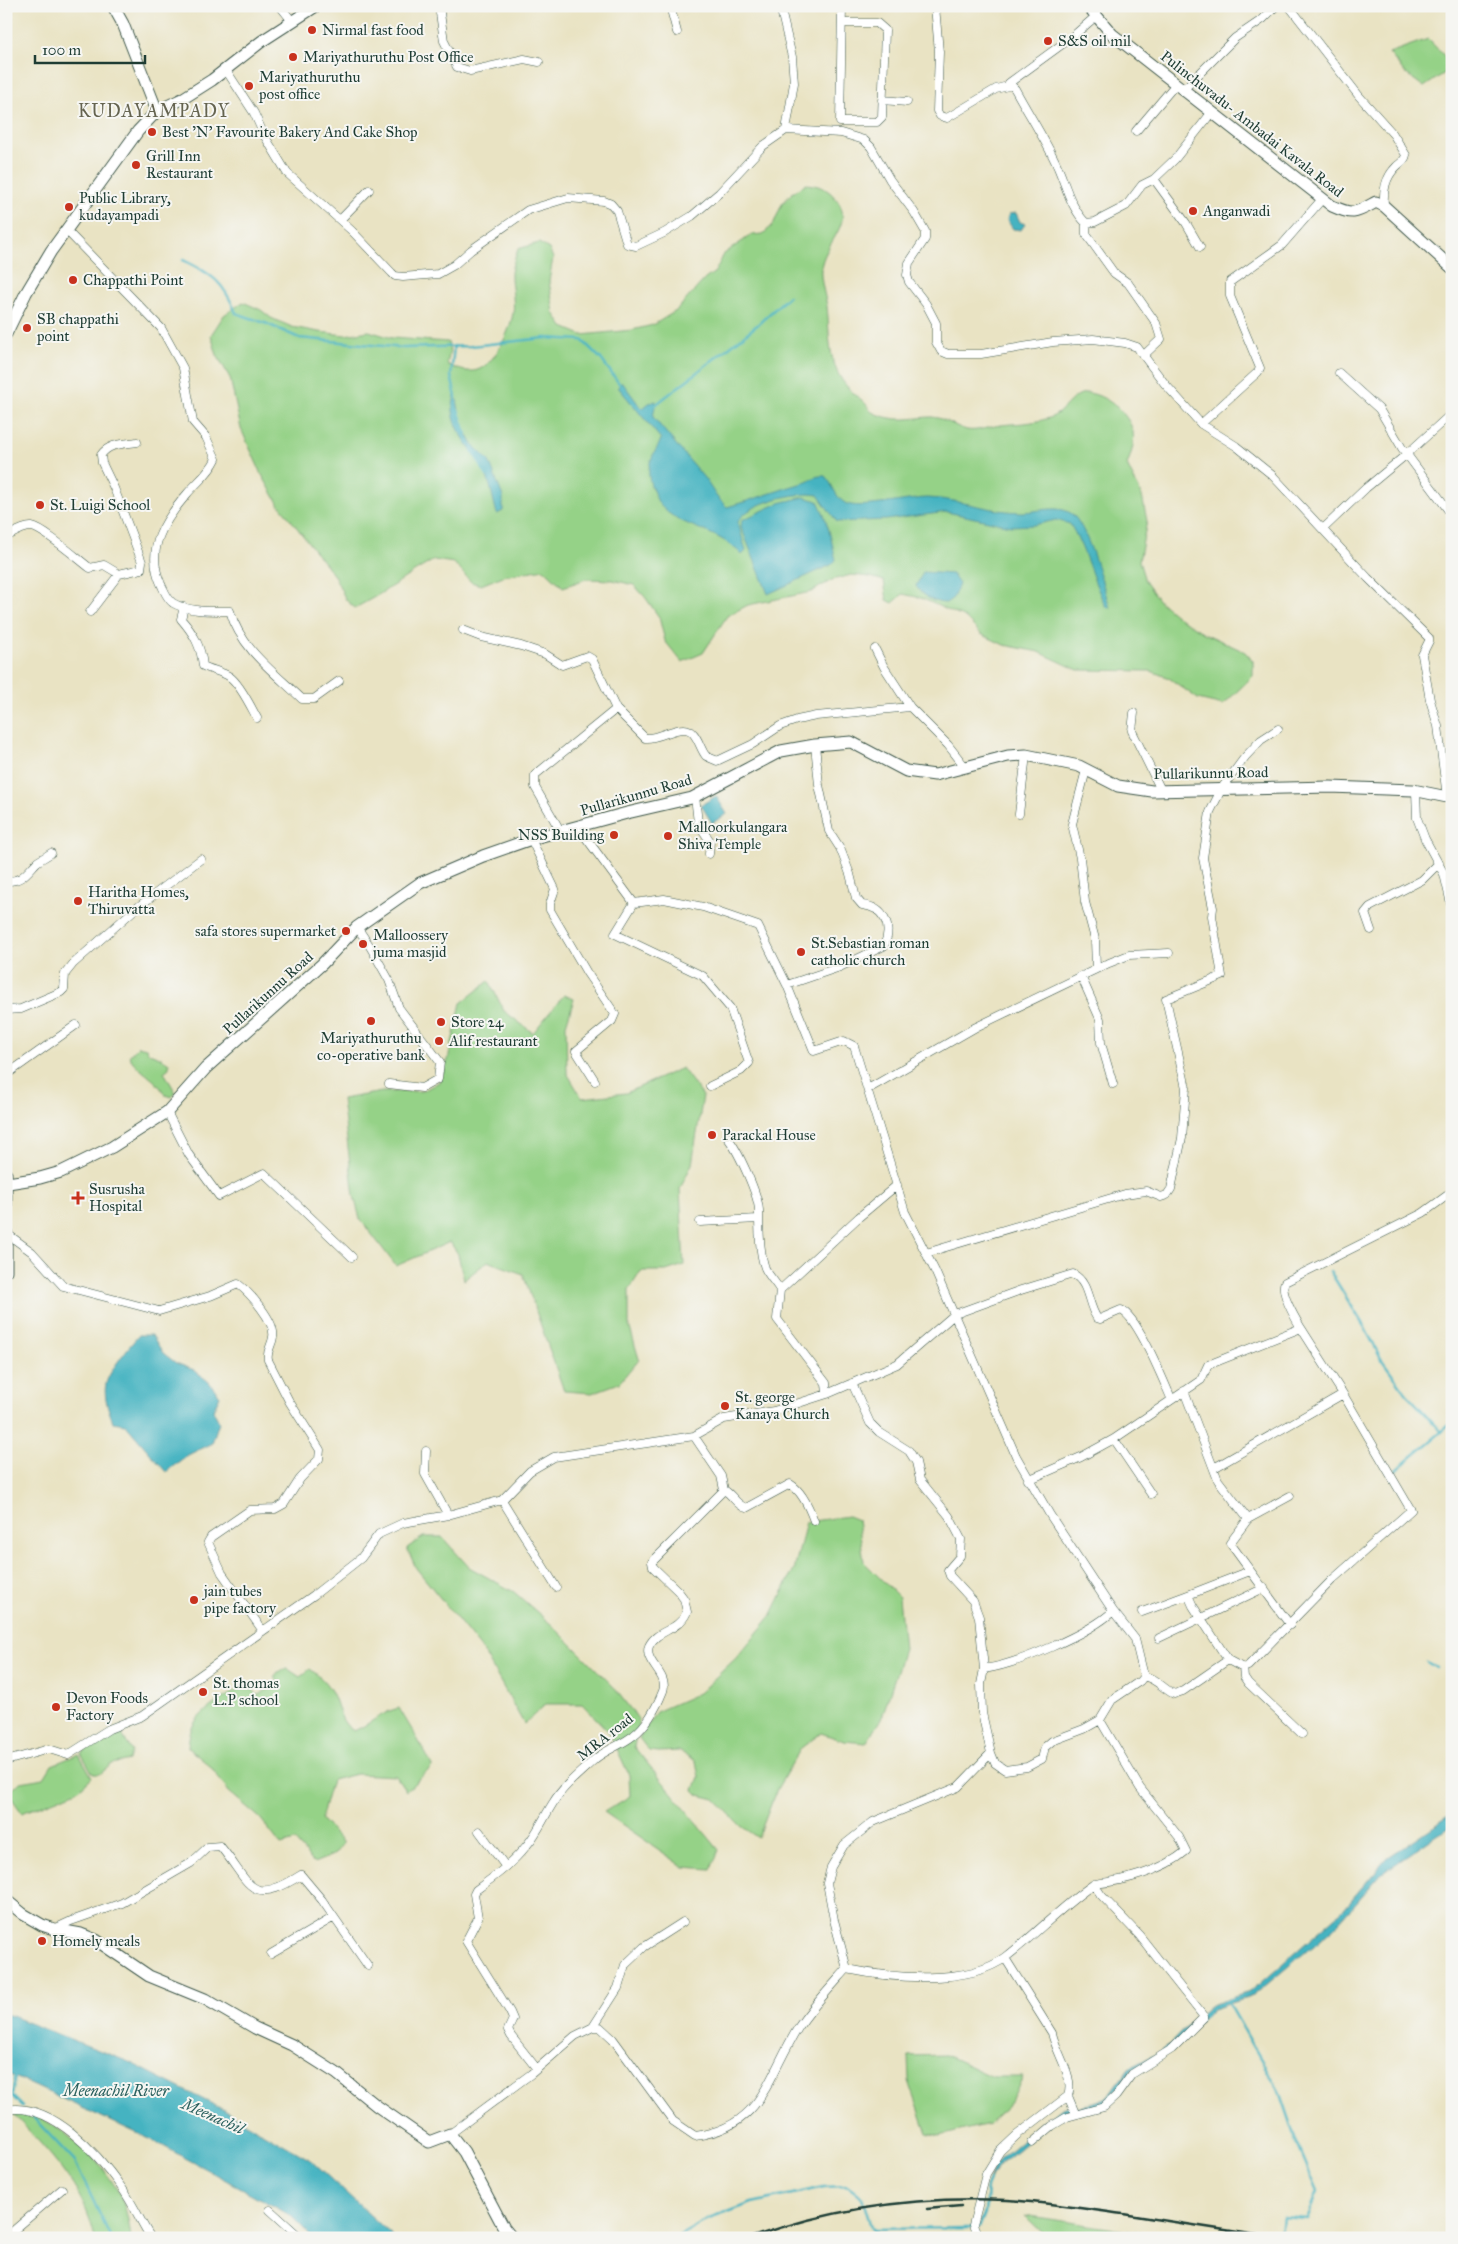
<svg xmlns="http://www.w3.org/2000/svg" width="1458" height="2244" font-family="'IM FELL Great Primer',serif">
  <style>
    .green { fill: #95d287; stroke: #5a885e }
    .water { fill: #45b3c1; stroke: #32787a }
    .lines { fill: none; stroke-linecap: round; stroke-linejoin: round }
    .stream { stroke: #45b3c1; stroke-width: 2.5 }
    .street-casing { stroke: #3d5649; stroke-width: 9 }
    .secondary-casing { stroke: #3d5649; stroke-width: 13 }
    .street { stroke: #fff; stroke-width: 8 }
    .secondary { stroke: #fff; stroke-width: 11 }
    .rail { stroke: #1f3d34; stroke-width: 2.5 }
    .poi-dot { fill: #c8321e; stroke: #f6f6f2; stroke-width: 2 }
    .labels { text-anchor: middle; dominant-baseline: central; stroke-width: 4; stroke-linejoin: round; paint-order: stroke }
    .poi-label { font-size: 15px; fill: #1f3d34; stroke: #f6f6f2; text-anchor: start }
    .street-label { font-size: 15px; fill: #1f3d34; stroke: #f6f6f2 }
    .water-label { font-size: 16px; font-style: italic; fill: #2a605e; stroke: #f6f6f2 }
    .quarter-label { font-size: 18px; letter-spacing: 1px; fill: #656450; stroke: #f6f6f2 }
  </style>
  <rect width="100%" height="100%" fill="#f6f6f2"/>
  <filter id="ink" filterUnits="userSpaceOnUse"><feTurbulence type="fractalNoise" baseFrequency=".02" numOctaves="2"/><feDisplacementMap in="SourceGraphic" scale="10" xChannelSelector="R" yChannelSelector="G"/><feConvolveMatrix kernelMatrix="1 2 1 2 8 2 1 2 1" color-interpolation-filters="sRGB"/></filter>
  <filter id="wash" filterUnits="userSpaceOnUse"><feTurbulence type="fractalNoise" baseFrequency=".0096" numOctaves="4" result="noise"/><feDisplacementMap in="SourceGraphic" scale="20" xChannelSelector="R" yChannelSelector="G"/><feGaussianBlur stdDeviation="1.12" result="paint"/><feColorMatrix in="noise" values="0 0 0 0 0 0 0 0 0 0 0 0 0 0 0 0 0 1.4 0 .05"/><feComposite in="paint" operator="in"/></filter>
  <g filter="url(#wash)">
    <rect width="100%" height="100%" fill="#e9e3c3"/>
    <!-- green -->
    <path class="green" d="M1428 39 1452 64V68L1424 87 1405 73 1389 53Z
      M805 184C819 185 828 188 837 200 855 224 823 244 821 269 820 280 825 295 827 306 831 347 826 374 863 401 867 404 868 409 872 412 877 415 885 417 890 418 905 421 918 417 932 417 945 418 955 427 967 430 977 432 991 426 1001 425 1018 423 1031 424 1049 418 1064 414 1070 394 1086 393 1104 393 1130 414 1133 432 1135 444 1131 454 1127 465L1142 496 1147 521 1139 561 1145 581 1159 601 1178 617 1204 633 1245 652 1253 661V676L1223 705 1198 699 1169 678 1151 671 1078 670 1039 652 1004 645 981 634 965 618 921 598 903 594 893 603 887 600 884 581 871 577 851 575 832 580 811 592 748 605 727 616 703 653 682 662 665 641 659 617 645 597 634 585 613 580 586 579 563 587 544 569 503 576 481 585 471 582 454 563 434 560C407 575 383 594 355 608L346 600 335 577 278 503 262 475 241 429 230 378 217 355 211 335 224 315 243 302 261 310 271 318 292 327 319 332 345 335 369 331 392 338 448 342 450 352 447 364C455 368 463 372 473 371 493 369 510 332 513 313 515 301 511 287 511 275 511 266 516 257 518 249L539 243 549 249 553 258 549 281 554 313 563 327 582 335 632 330 653 325 676 311 705 279 715 272 724 254 751 235 763 234 773 225 782 204 792 193Z
      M489 981 504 1011 533 1033 564 995 574 999 566 1025 567 1073 582 1098 626 1093 682 1068 703 1096 692 1164 680 1189 684 1265 666 1271H641L629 1290V1325L639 1359 619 1383 592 1393 564 1391 523 1274 488 1261 464 1280 458 1254 450 1242 396 1266 360 1219 354 1196 342 1099 382 1092 423 1091 439 1082 448 1060 461 1003Z
      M138 1046 146 1048 149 1053 160 1057 169 1063V1068L164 1072 176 1093 172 1097 165 1095C157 1078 138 1072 129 1056Z
      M848 1516 858 1520 864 1562 899 1597 904 1649 882 1717 866 1743 844 1741 821 1733 801 1748 777 1789 758 1838 741 1826 715 1799 699 1795 694 1790 699 1777 696 1761 679 1751 659 1752 649 1751 639 1738 656 1712 699 1693 736 1658 771 1616 795 1567 806 1522Z
      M423 1537H442L469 1567 514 1592 553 1626 612 1685 639 1720 634 1747 719 1850 711 1869 684 1867 604 1812 630 1796 629 1775 609 1732 582 1704H546L524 1724 483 1651 416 1568 407 1548Z
      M288 1669 300 1677 310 1669C321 1677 330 1686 335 1699 340 1712 341 1724 354 1731 370 1724 382 1712 399 1708 404 1717 432 1762 432 1767L406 1791 396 1776 356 1774 332 1780 321 1819 343 1843 335 1854 314 1863 295 1841 281 1845 260 1818 228 1791 210 1766 188 1748C189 1739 189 1732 194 1724 203 1708 232 1692 249 1685L258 1696 278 1682 274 1677 278 1672Z
      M115 1731 121 1733 132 1751 129 1760 112 1764 100 1774H93L81 1753Z
      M79 1754 92 1777 77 1791 22 1813 13 1800 10 1792 20 1782 44 1778 52 1765Z
      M946 2055 993 2077H1023L1007 2107 988 2124 940 2136 927 2133 909 2081 908 2056Z
      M27 2110C63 2129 99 2156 119 2193 126 2206 129 2223 131 2238H95C84 2186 47 2150 12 2113Z
      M1024 2215 1173 2238H1048Z"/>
    <!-- water -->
    <path class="water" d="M1016 213 1020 222 1025 224 1021 230 1013 229 1007 220 1009 214Z
      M622 382 642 409 649 403 656 401 653 417 705 479 717 497 727 507C753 500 778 490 803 483 813 481 812 475 825 476 833 484 835 497 845 503 858 511 909 498 928 498 959 499 991 512 1022 512 1037 512 1062 503 1074 516 1089 532 1103 585 1110 608L1106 607C1092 580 1086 550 1070 524L1056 520 1034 525 1011 526 947 512 886 520 837 522 818 495C798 491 748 502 738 522L746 551 742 555C719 529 679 528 660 505 657 501 655 495 653 490 649 482 647 470 651 460 653 453 659 447 661 439L618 387Z
      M456 394 461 422 473 445 489 461 503 497V511L497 514C493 500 491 485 485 472 474 449 443 422 456 394Z
      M804 497 818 501C828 521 831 539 836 560L831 565 768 594 741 527 742 520 779 503Z
      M923 572 952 574 959 584 953 598 946 603C934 603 922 596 916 586Z
      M716 796 727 814 712 823 701 805Z
      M139 1335H152L163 1353 176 1363 194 1370 209 1382 220 1396 213 1410 219 1422 212 1443 186 1456 166 1472 125 1424 113 1422C109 1411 103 1396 106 1384 108 1372 131 1344 139 1335Z
      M1452 1814V1825L1381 1874 1333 1929 1253 1996 1213 2009 1170 2048 1132 2070 1111 2099 1097 2107 1077 2111H1068L1058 2116 997 2167 988 2184 994 2166 1001 2158 1060 2109 1067 2106 1076 2109 1108 2097 1129 2068 1156 2054 1170 2044 1188 2025 1211 2005 1250 1992 1340 1913 1387 1858Z
      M6 2014 129 2062 224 2110 309 2159 395 2238H313L290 2215 154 2141 6 2073Z"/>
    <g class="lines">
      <!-- stream -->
      <path class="stream" d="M183 260C212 274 224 282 236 313L265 323 299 338 404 348 471 346 545 338 582 340 601 359 621 386
        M454 346 451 376 456 397
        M654 406 756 326 789 296
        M458 410 466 433
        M472 450 487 476
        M1330 1271 1365 1328 1380 1357 1406 1393 1442 1432
        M1396 1470 1452 1423
        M1427 1662 1436 1668
        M1228 2002 1279 2091 1296 2141 1318 2192 1307 2219 1283 2217 1281 2234
        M15 2077 12 2096 23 2107
        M29 2113 75 2162 111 2238
        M977 2228H979L985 2213 987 2187 990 2180
        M675 2238 709 2219 752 2203 824 2187 847 2186 862 2197 871 2227 873 2229 972 2228"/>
    </g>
  </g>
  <g filter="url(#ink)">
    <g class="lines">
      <defs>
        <path id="street" d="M280 6 292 21
          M439 6 444 41 457 67 470 71 524 59 539 62
          M670 6 677 32
          M780 6 792 57 794 83 786 130
          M935 6 939 52 937 111 940 116 947 118 996 89 1008 86 1009 83 1015 89C1028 113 1043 136 1055 161 1065 181 1069 206 1086 223L1095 222 1126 206 1142 185 1154 179 1175 159 1212 112
          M1289 6 1359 96 1393 134 1406 155C1405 161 1400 163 1396 167 1385 178 1383 191 1384 206
          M842 23H877L885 30 882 117 877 122H840L842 6
          M226 70 254 113 264 135 287 173 352 231 392 273 395 276 403 277 438 274 454 265 471 250 528 210 568 198 604 201 611 204 617 211 627 244 636 246 664 233 692 216 719 193 763 146 786 130 841 133 864 140 871 147 890 180 914 212 925 231V239L909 263 907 275 909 282 926 304 936 323V342L941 351 948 354H981L1053 342 1093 339 1125 343 1137 347 1165 384 1201 424 1236 446 1272 475 1368 578 1429 638V641L1422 655 1430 700 1438 726 1447 797
          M1009 83 1072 37 1095 17
          M1183 90 1235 38 1263 19 1276 6
          M882 100 907 102
          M1136 131 1175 85
          M1154 179 1186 223 1200 247
          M340 220 369 190
          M1086 223V234L1114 273 1128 283 1156 323 1161 339 1144 355
          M66 230 161 328 183 368 193 422 206 437 216 459C209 474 197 482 187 494 164 521 145 549 161 584 164 590 167 599 173 603 188 612 213 611 230 611 241 649 274 672 302 699H314L339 681
          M1339 373 1379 409 1402 448 1452 515
          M1201 424 1258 372 1260 368 1230 296V282L1282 245 1323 198
          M1323 529 1366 488 1407 454 1452 413
          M6 537C12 534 24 526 32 527 44 529 78 559 90 568L104 565 119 574 141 569 142 562 114 488 102 463 101 455C109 443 124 444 137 442
          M184 607 181 619C194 634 201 646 203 666 211 670 223 672 230 677 240 684 251 707 257 718
          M90 612 119 574
          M463 630 481 637 521 646 545 654 562 665 587 656 592 659 616 709 535 775V787L561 832
          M875 649 884 667 910 707
          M616 709 645 738C659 739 670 729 684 729 697 729 699 748 706 756 709 758 714 759 717 761L753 744 780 726 797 720 816 716 910 707 948 745 966 768
          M1134 713 1132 731 1161 790
          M1086 770 1072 824 1080 858 1085 902 1095 939 1096 968
          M1416 791 1417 818 1425 839 1444 874 1452 908
          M695 796 698 823 710 841 709 854
          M1019 814 1026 755
          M578 827 634 903
          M531 839 555 889 550 904V910L587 973 615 1014 612 1021 576 1051 595 1081
          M6 881C22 882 27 872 37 862 41 859 47 856 51 853
          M634 903 664 899 703 907 758 926 787 985 814 1051 844 1041 854 1046 905 1212 935 1271 1016 1456 1050 1515 1113 1611 1135 1639 1144 1676 1140 1681 1112 1700 1100 1720 1084 1729 1052 1741 1045 1747 1042 1759 1027 1767 1005 1770 995 1763 991 1753
          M634 903 615 934 703 976 730 1008 749 1063 741 1071 710 1086
          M357 927 371 948 389 980 399 1008 440 1062 438 1079 422 1088 389 1084
          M1371 930 1365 913 1370 907 1422 880 1439 863
          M1081 976 1100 1019 1101 1043 1113 1084
          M787 985 840 967 884 946C893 926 884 907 862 905L856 898 850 874 840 848 829 831 819 785 815 745
          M6 1010 21 1009 61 992 64 989 65 974 73 964 134 910 201 859
          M6 1075 76 1025
          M868 1089 976 1027 1109 963 1129 955 1169 953
          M167 1112 189 1155 219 1196 264 1173 352 1257
          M727 1137C738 1150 758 1194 759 1210 759 1227 759 1252 765 1268 768 1275 776 1283 780 1290L777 1319 826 1383 827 1394
          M700 1222 758 1219
          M6 1233 32 1252 63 1286 159 1311 210 1296 238 1284C250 1293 276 1322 273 1337 272 1346 266 1351 268 1360L289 1401 320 1450 319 1459 300 1479 284 1504 275 1509 250 1510 211 1537 208 1542 222 1573 263 1631
          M926 1253 1125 1194 1146 1191 1161 1197 1167 1195 1171 1189 1182 1138 1186 1088 1166 999 1222 976 1212 916 1213 908 1203 858 1210 812 1222 788 1245 757 1261 740 1278 729
          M780 1290 859 1217 897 1185
          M1184 1391 1218 1480 1248 1519
          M1114 1439 1151 1494
          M426 1451 425 1474 448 1515
          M1214 1468 1343 1394
          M1028 1480 1081 1457 1114 1439 1201 1380 1208 1365 1301 1328C1295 1318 1279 1291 1285 1282L1423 1213 1452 1192
          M724 1490C733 1495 736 1505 746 1508L790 1484C802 1491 809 1507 814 1521
          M1290 1496 1248 1519 1230 1543 1290 1625
          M502 1500 556 1587
          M1142 1612 1188 1595
          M1159 1638 1264 1588
          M1243 1668 1248 1666 1332 1580 1411 1510 1343 1394 1301 1328
          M1243 1668 1228 1660 1193 1606 1188 1595 1250 1571
          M1243 1668 1244 1677 1248 1683 1302 1734
          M984 1669C1015 1665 1091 1633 1113 1611
          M1144 1676C1157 1679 1162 1688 1174 1694L1183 1691 1228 1660
          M6 1761 49 1749 68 1755 109 1729 142 1716 314 1595 361 1558 379 1534 403 1523 448 1515 502 1500 530 1471 554 1457 694 1436 724 1419 774 1411 827 1394 897 1364 955 1314 1021 1290 1073 1274C1090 1283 1087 1304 1097 1318L1100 1319 1121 1310C1138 1317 1163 1380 1171 1398
          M479 1831 506 1867
          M1094 1884C1124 1881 1163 1871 1186 1851L1179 1837 1140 1788 1100 1720
          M54 1929 71 1921 122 1903 191 1863 208 1847 220 1846C251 1883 249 1908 301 1875L322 1900 368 1966
          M271 1954 334 1917
          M847 1969C891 1978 968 1986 1006 1957 1036 1934 1062 1906 1094 1884L1101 1895 1139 1935 1204 2017 1172 2049 1132 2074 1116 2096 1104 2107 1067 2117 1052 2126 1032 2143
          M593 2027 618 1988 625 1965 644 1947 683 1922
          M537 2069 511 2036 508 2030 513 2019 510 2012 466 1941 478 1918 474 1894 476 1890C494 1877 513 1863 527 1845 538 1832 544 1817 553 1803 563 1786 581 1772 595 1759 607 1749 622 1745 634 1735 647 1725 657 1706 663 1691 669 1674 643 1662 649 1646 657 1629 678 1632 687 1612L684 1599 678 1591 653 1567 652 1562 724 1490 721 1476 694 1436
          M1068 2096 1075 2113
          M6 2110C51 2101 98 2154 122 2188 133 2204 141 2222 151 2238
          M450 2134 531 2074 575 2036 593 2027H600L613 2039 673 2121 695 2136C763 2127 767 2077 798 2028 812 2007 830 1988 847 1969L834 1920 827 1883 831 1867 844 1845 873 1822 958 1787 991 1753 982 1713 981 1684 984 1669 979 1617 973 1601 950 1576 948 1570 960 1556 961 1539 949 1516 920 1480 916 1462 909 1451 879 1432 870 1423 852 1383
          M270 2210 301 2238
          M6 2237 62 2189
          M978 2238 973 2225 986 2174 1000 2151 1017 2135 1068 2096C1075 2077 1056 2053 1052 2033L1005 1958"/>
        <path id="secondary" d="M113 6 123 24 157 111
          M1088 6 1112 34 1332 206C1354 216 1356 213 1376 202L1384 206 1452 268
          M6 334 26 293 51 251 138 131 157 111 182 99 212 80 262 41 316 6
          M6 1174V1271
          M8 1183 40 1178 61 1172 112 1147 167 1112 206 1068 322 964 357 927 420 883 483 856 531 839 627 813 692 798 781 751 815 745 851 742 906 771 935 775 1008 756 1026 755 1079 766 1118 786 1152 791 1330 787 1413 790 1452 798
          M6 1900 23 1914 42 1925 54 1929 81 1934 96 1940 149 1976 205 1999 255 2028 292 2045 336 2073 377 2106 429 2142 450 2134 464 2152 504 2228 512 2238"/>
      </defs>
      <!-- street casing -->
      <use href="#street" class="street-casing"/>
      <!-- secondary casing -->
      <use href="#secondary" class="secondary-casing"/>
      <!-- street -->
      <use href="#street" class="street"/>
      <!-- secondary -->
      <use href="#secondary" class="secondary"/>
      <!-- rail -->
      <path class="rail" d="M927 2209 961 2206
        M750 2238C832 2208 920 2196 1007 2200 1046 2202 1084 2209 1123 2214 1174 2222 1225 2230 1276 2238"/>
    </g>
  </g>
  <!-- markers -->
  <g class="poi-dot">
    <circle cx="312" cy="30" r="5"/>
    <circle cx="1048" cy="41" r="5"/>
    <circle cx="293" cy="57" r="5"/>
    <circle cx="249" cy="86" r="5"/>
    <circle cx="152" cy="132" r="5"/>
    <circle cx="136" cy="165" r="5"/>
    <circle cx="69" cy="207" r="5"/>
    <circle cx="1193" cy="211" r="5"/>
    <circle cx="73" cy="280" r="5"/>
    <circle cx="27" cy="328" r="5"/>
    <circle cx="40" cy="505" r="5"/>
    <circle cx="614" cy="835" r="5"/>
    <circle cx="668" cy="836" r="5"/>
    <circle cx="78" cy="901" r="5"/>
    <circle cx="346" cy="931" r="5"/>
    <circle cx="363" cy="944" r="5"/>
    <circle cx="801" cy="952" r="5"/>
    <circle cx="371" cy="1021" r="5"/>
    <circle cx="441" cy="1022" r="5"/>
    <circle cx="439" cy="1041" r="5"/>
    <circle cx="712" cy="1135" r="5"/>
    <path d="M75.5 1190.5h5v5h5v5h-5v5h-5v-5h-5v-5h5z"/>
    <circle cx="725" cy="1406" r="5"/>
    <circle cx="194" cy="1600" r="5"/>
    <circle cx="203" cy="1692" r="5"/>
    <circle cx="56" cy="1707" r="5"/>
    <circle cx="42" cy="1941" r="5"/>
  </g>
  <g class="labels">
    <!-- poi labels -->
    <g class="poi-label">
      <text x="322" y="30">Nirmal fast food</text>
      <text x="1058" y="41">S&amp;S oil mil</text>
      <text x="303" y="57">Mariyathuruthu Post Office</text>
      <text x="259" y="77">Mariyathuruthu<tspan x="259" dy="17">post office</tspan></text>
      <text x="162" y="132">Best 'N' Favourite Bakery And Cake Shop</text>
      <text x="146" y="156">Grill Inn<tspan x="146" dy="17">Restaurant</tspan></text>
      <text x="79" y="198">Public Library,<tspan x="79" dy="17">kudayampadi</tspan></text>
      <text x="1203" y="211">Anganwadi</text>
      <text x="83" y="280">Chappathi Point</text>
      <text x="37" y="319">SB chappathi<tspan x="37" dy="17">point</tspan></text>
      <text x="50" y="505">St. Luigi School</text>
      <text x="678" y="827">Malloorkulangara<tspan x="678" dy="17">Shiva Temple</tspan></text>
      <text x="604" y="835" text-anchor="end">NSS Building</text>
      <text x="88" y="892">Haritha Homes,<tspan x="88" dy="17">Thiruvatta</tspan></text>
      <text x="336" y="931" text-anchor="end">safa stores supermarket</text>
      <text x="373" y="935">Malloossery<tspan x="373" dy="17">juma masjid</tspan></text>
      <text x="811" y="943">St.Sebastian roman<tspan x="811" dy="17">catholic church</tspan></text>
      <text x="451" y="1022">Store 24</text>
      <text x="371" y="1038" text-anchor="middle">Mariyathuruthu<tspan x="371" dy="17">co-operative bank</tspan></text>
      <text x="449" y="1041">Alif restaurant</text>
      <text x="722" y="1135">Parackal House</text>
      <text x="89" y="1189">Susrusha<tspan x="89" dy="17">Hospital</tspan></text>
      <text x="735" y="1397">St. george<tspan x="735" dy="17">Kanaya Church</tspan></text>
      <text x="204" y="1591">jain tubes<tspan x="204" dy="17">pipe factory</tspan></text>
      <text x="213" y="1683">St. thomas<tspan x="213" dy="17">L.P school</tspan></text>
      <text x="66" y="1698">Devon Foods<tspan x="66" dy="17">Factory</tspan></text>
      <text x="52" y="1941">Homely meals</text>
    </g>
    <!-- street labels -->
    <g class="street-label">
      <text transform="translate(1252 124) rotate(38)">Pulinchuvadu- Ambadai Kavala Road</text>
      <text transform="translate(1211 773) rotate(-1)">Pullarikunnu Road</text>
      <text transform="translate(636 795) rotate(-16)">Pullarikunnu Road</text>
      <text transform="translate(268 993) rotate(-42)">Pullarikunnu Road</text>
      <text transform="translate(605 1737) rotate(-38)">MRA road</text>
    </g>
    <!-- water labels -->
    <g class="water-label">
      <text x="116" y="2090">Meenachil River</text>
      <text transform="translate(213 2116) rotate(24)">Meenachil</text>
    </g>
    <!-- quarter labels -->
    <g class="quarter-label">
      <text x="154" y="111">KUDAYAMPADY</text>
    </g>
  </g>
  <!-- margin -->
  <rect width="1458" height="2244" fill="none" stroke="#f6f6f2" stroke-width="25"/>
  <!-- scale -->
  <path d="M35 55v8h110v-8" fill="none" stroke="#1f3d34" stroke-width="2.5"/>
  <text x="42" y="55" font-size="15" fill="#1f3d34" stroke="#f6f6f2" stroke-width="4" paint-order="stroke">100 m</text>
</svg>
